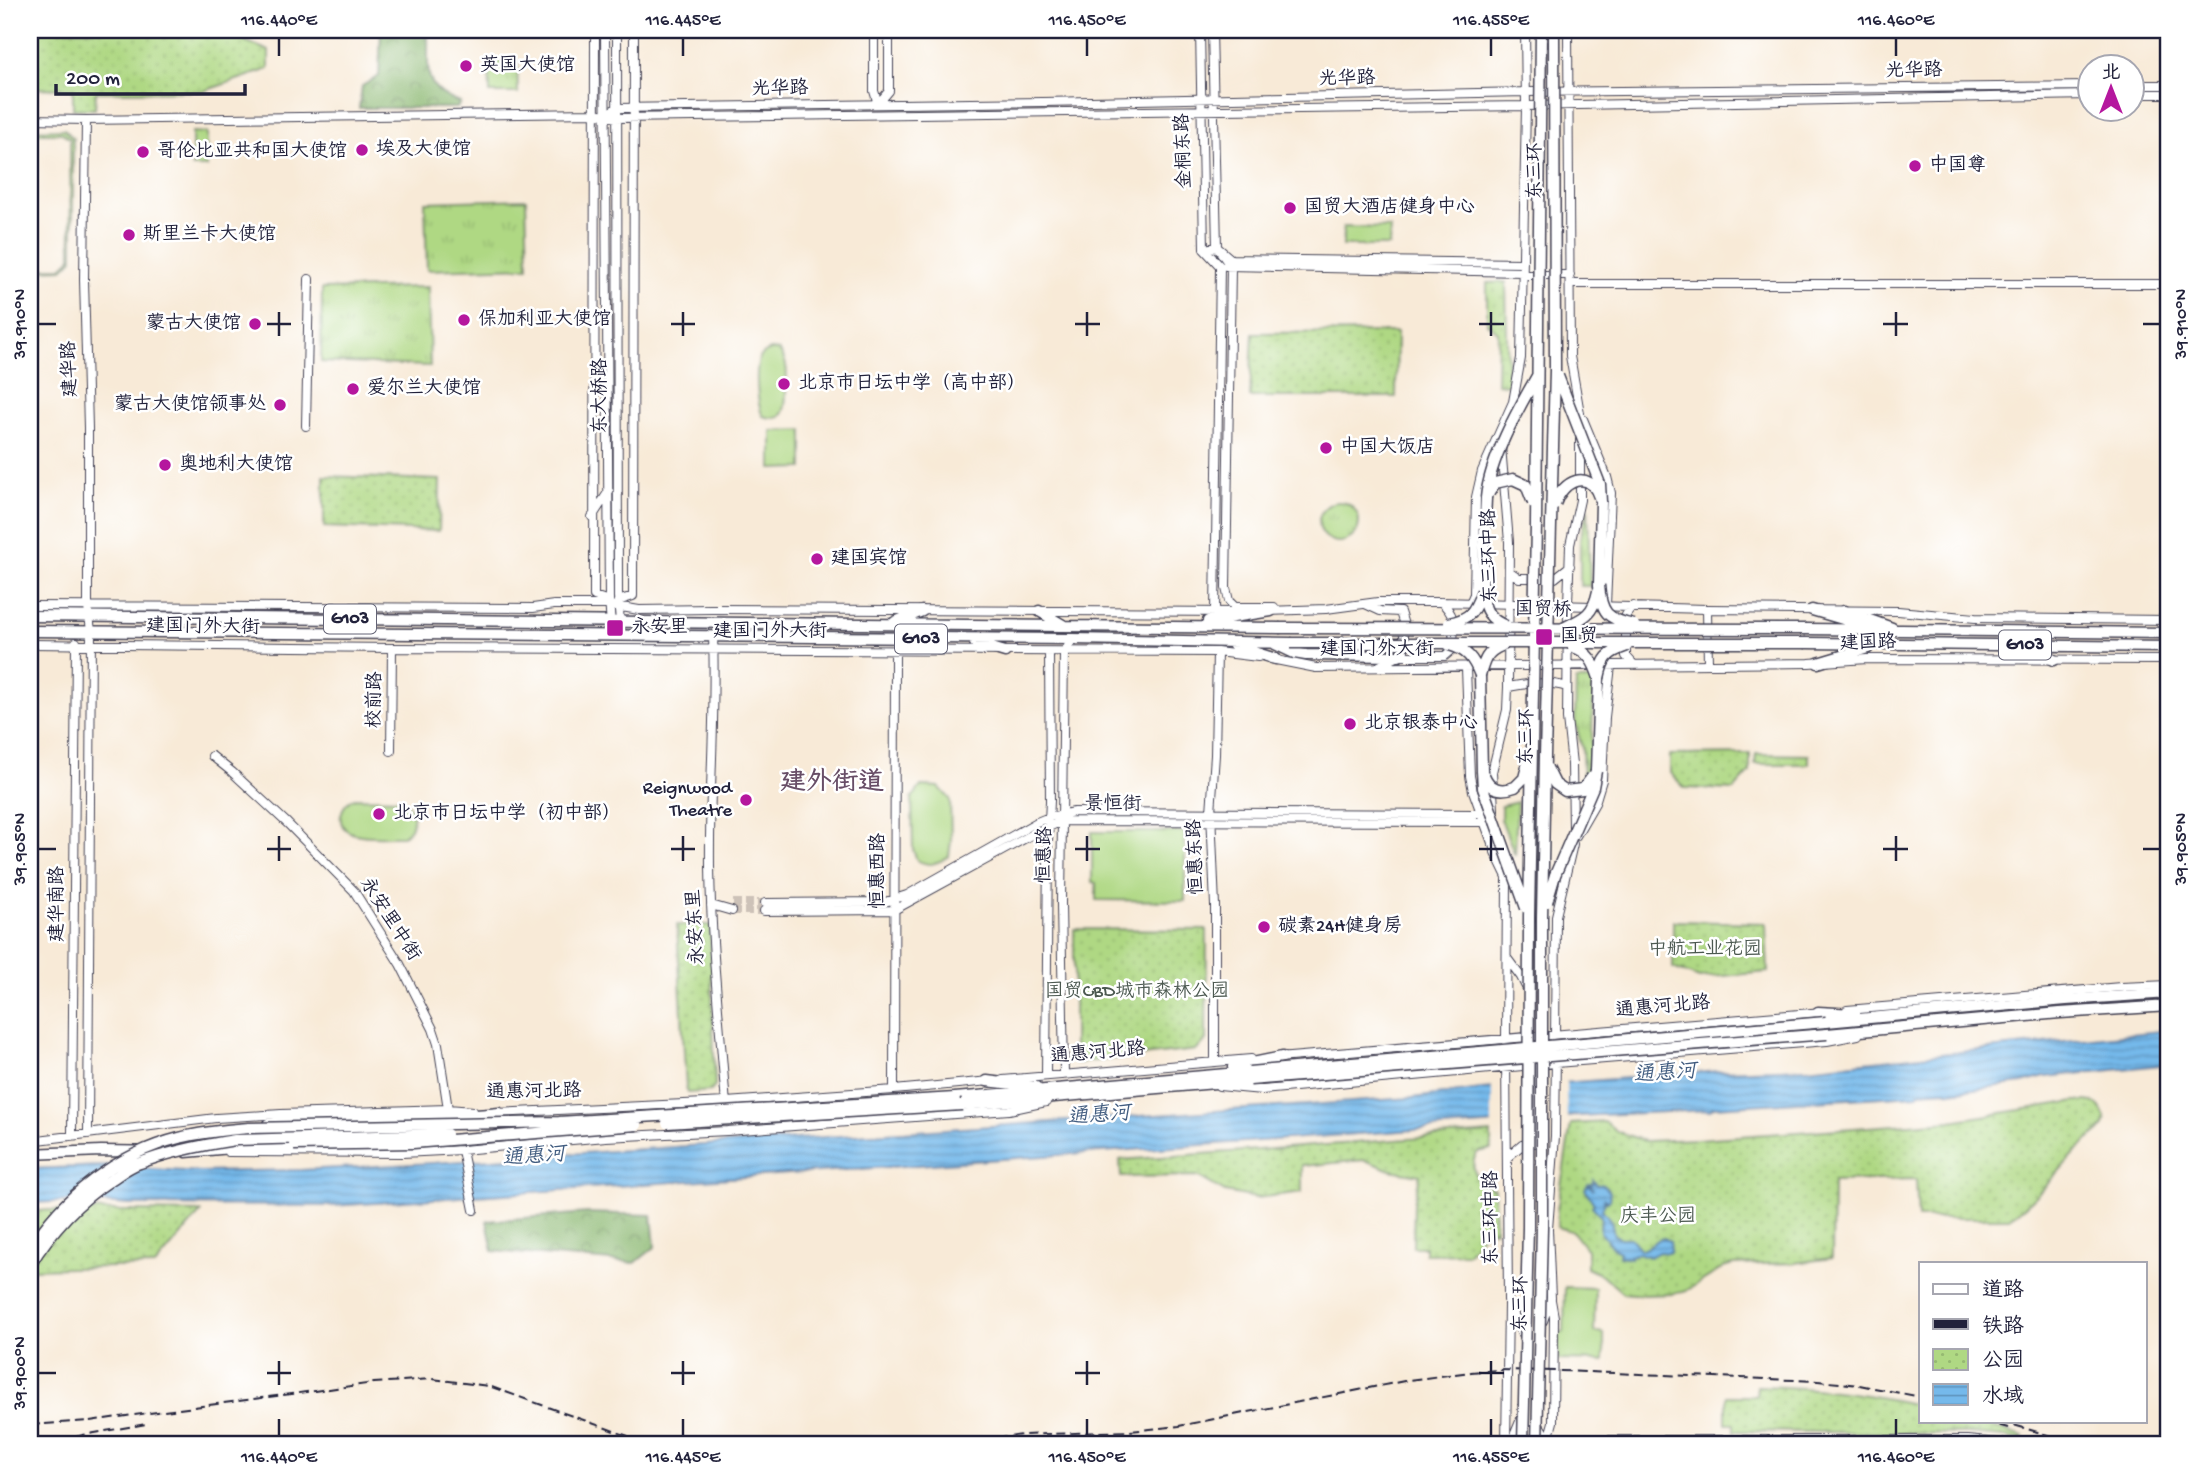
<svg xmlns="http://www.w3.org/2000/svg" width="2199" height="1475" font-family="'Gochi Hand','LXGW WenKai TC',sans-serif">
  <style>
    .grass { fill: url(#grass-tufts); stroke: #687d5f; stroke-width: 2 }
    .forest { fill: url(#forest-crowns); stroke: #566d56; stroke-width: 2 }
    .park { fill: url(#park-dots); stroke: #687d5f; stroke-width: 2 }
    .garden { fill: #afd883; stroke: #687d5f; stroke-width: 2 }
    .water { fill: url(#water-rules); stroke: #4c6e93; stroke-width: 2 }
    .pier { fill: #f8ead7 }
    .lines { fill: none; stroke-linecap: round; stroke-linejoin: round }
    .secondary-tunnel { stroke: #cdc2b8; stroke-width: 8; stroke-dasharray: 8 4; stroke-linecap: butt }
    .secondary-casing { stroke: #424052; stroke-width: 10 }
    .highway-casing { stroke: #424052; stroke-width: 13 }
    .secondary { stroke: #fff; stroke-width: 8 }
    .highway { stroke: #fff; stroke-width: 10 }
    .rail { stroke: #22223b; stroke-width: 2; stroke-dasharray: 10 5; stroke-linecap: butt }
    .highway-bridge-casing { stroke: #424052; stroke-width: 13; stroke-linecap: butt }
    .highway-bridge { stroke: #fff; stroke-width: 10 }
    .ticks { fill: none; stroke: #22223b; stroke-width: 2.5 }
    .poi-dot { fill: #b5179e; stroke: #fff; stroke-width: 2.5 }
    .labels { text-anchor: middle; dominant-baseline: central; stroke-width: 5; stroke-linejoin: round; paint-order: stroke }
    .shield { fill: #fff; stroke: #646476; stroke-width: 2 }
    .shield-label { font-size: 18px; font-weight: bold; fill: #22223b }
    .poi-label { font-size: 19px; fill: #22223b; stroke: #fff; text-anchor: start }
    .street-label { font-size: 19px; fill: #22223b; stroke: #fff }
    .park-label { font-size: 19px; fill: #4c5951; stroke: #fff }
    .water-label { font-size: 21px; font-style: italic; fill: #435e81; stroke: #fff }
    .district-label { font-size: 26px; font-weight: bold; fill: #684e67; stroke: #fff }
    .neatline { fill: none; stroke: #22223b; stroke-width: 2.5 }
    .ticks-label { font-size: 18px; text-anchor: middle; fill: #22223b }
  </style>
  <defs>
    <pattern id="grass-tufts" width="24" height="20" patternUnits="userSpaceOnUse" patternTransform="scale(1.75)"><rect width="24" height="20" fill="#afd883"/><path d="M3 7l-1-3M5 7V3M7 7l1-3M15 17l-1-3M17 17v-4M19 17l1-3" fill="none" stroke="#96b972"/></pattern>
    <pattern id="forest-crowns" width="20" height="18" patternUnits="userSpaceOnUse" patternTransform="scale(1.75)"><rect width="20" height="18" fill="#8bb871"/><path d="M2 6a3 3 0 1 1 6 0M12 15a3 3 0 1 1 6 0" fill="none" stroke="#71955e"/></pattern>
    <pattern id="park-dots" width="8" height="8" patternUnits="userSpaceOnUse" patternTransform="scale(1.75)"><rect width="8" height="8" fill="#afd883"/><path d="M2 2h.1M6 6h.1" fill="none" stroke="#96b972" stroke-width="1.8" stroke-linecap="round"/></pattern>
    <pattern id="water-rules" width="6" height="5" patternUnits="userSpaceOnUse" patternTransform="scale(1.75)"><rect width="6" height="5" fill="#75b9eb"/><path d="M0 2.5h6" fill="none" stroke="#6096c0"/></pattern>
  </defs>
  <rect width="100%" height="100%" fill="#fff"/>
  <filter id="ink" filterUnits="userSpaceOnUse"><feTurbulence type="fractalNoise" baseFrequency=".0143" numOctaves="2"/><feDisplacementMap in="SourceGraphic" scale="14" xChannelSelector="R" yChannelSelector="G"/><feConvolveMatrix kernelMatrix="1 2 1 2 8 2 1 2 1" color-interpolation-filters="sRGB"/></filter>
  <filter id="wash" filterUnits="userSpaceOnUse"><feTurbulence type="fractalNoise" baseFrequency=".00686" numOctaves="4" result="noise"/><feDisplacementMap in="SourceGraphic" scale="28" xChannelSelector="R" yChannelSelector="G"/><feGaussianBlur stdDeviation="1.57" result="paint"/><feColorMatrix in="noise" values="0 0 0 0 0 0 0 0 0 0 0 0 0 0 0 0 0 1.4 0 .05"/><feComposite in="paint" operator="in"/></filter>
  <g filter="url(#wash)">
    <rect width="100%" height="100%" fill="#f8ead7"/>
    <!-- grass -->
    <path class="grass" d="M517 61 518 93H490L489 62Z
      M64 129 73 138V259L63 269 30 270V268H61L71 258 70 139 62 133H30V130Z
      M526 199 528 267 427 270 425 202Z
      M428 287 430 366 321 362 322 289Z
      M1319 522a20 20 0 1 1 40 0a20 20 0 1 1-40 0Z
      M1588 509 1590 586H1580V539Z
      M1576 680H1594L1591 763 1583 777 1582 748 1575 722Z
      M1517 802 1515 855 1501 819V806Z"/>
    <!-- forest -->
    <path class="forest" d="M381 30H422L428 35C429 72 421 88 460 103L457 108H359L362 86 379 76Z
      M588 1213 652 1215 655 1247 635 1263 493 1251 487 1221Z"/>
    <!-- park -->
    <path class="park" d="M30 30H244L245 41 269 51V69L204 91 96 92 95 109H73V89L30 88Z
      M1506 282 1508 385 1497 384 1498 332 1487 323V283Z
      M1397 332 1396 397H1250L1253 333Z
      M324 476 440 480 439 531 324 527Z
      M1750 754V772L1734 790 1685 788 1670 773V755Z
      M1756 754 1809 755V764H1755Z
      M1673 921 1766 923 1768 972 1699 978 1673 968Z
      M677 925H710L715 1086 711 1091 688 1093 686 1088Z
      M1074 929 1207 930 1206 1040 1197 1050 1077 1063 1074 1057Z
      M2076 1101C2088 1101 2098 1100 2103 1113 2105 1116 2106 1119 2105 1123 2103 1131 2092 1136 2086 1142 2060 1167 2040 1198 2009 1218H1918L1916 1179 1833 1181 1832 1258 1794 1263 1733 1265 1723 1268 1689 1289 1674 1294 1643 1295 1623 1293 1602 1275 1587 1268V1250L1573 1232 1557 1227V1210L1571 1124 1605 1122 1618 1132 1645 1141 1698 1139 1951 1121Z
      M1491 1133V1149L1478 1152C1470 1162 1474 1170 1478 1181L1494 1189 1495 1230 1486 1229 1468 1253 1425 1254V1247H1413L1414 1203 1420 1175 1390 1170 1365 1160 1302 1166V1192L1256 1198 1225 1192 1197 1176 1121 1177 1120 1160Z
      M49 1210 201 1212 155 1266 30 1269V1212Z
      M1757 1386C1811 1387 1868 1393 1921 1406V1421H1974L2023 1437 2021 1440 2004 1437 1968 1434 1734 1431V1423H1726V1396H1756Z"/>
    <!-- garden -->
    <path class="garden" d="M192 132 207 133V167H192Z
      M1343 227 1390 228 1389 246H1343Z
      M771 350 779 351C789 363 787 376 786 390 786 408 785 424 763 416 757 406 755 371 759 360 761 354 766 352 771 350Z
      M803 430V468L772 469V431Z
      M921 786 939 787 950 799 951 841 949 856C937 864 929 867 917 860L913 850 912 798Z
      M354 798 402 799C417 812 417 822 403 836 385 835 337 843 341 815 343 806 347 802 354 798Z
      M1092 832H1185V901L1096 900V883L1092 882Z
      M1565 1287 1595 1288 1594 1332 1604 1333V1361L1558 1360 1559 1332H1564Z"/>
    <!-- water -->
    <path class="water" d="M2169 1030V1064L2045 1077 2022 1083 1950 1092 1946 1090 1919 1092 1916 1095 1713 1107 1710 1110 1575 1116 1485 1125 332 1206 130 1205 75 1201 30 1203V1169L102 1166 200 1172 301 1170 433 1163 1412 1098 1482 1089 1720 1071 1807 1068Z
      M1593 1180 1598 1185 1603 1184 1610 1192 1609 1200 1608 1202 1603 1198 1607 1202H1604L1605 1203 1602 1209 1611 1221 1614 1235 1621 1238H1631L1641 1250C1651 1248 1655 1238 1664 1238L1670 1241 1671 1251 1668 1253 1659 1252 1650 1257 1638 1253 1630 1256V1258L1619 1256 1620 1252C1610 1249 1607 1238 1600 1232L1601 1216 1592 1206 1594 1204 1585 1189 1588 1184 1594 1190 1590 1184 1593 1183Z"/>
    <!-- pier -->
    <path class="pier" d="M1566 1080 1567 1120 1492 1128V1085Z"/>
  </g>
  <g filter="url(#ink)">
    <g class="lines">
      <!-- secondary-tunnel -->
      <path class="secondary-tunnel" d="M733 903H765
        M732 911H764"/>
      <defs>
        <path id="secondary" d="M595 30 594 596 609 601
          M605 30 609 601 612 635
          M617 30 618 597 621 635
          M874 30V91L878 104 889 91V30
          M1200 30 1204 249 1220 266
          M1212 30 1217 247 1231 267 1226 588 1229 601 1235 607H1274
          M1568 30 1570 356 1580 413V427
          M2132 85H2169
          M2132 94H2169
          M605 114 617 108 1043 102 1526 92 2090 86
          M30 119 86 120 595 113 616 118 1526 106 2090 95
          M86 120 84 280 88 428V607L91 631 88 1134
          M1204 249 1217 247 1231 259 1523 263
          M1226 266 1523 272
          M1523 275H1570
          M1570 284H2169
          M1583 419 1607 477 1611 493 1606 605
          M306 426 309 279
          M592 517 609 491
          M1509 571 1519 578H1555L1570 566
          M618 601 633 596 634 30
          M1470 603 1474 594 1476 497 1482 471 1513 402 1521 358 1526 106 1525 30
          M1365 604 1380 611 1400 612 1404 625V651L1399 656 1379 666
          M30 606 533 608 554 605H610L639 610 712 609 1243 612
          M1633 606 1626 615V656L1634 665
          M1707 609 1708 664
          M1267 611 1326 609 1378 602H1441L1707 609 1898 611 1975 618 2169 620
          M1215 612 1220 266
          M713 636C716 713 709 789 710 866 711 946 720 1026 726 1105
          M30 644 392 648 1217 652 1258 657
          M1399 656H1445L1453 649C1453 627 1458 617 1441 602
          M1271 659 1316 668 1809 663 1867 659 2169 660
          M1466 668 1470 776 1473 791 1492 843
          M1508 687C1527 683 1549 681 1567 687
          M391 751 392 648
          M212 756 232 772 287 823 354 891 400 964 433 1029 438 1044 448 1109
          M1494 810 1492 772 1507 710 1508 687 1509 542 1500 434
          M1494 827 1495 852 1507 877 1506 1042
          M1573 828 1572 764 1567 719 1568 604 1570 545 1580 500V440
          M1576 836 1595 803 1602 780 1605 717 1611 666
          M765 903 885 902 907 895 1037 822 1049 817 1074 812 1475 814 1480 810
          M711 905 732 911
          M764 911 894 910 1033 834 1062 821 1484 822
          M1507 958 1521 977 1528 991
          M1847 1010 2121 987 2169 985
          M1555 1039 1556 916 1573 844
          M1506 1055 1508 1300 1524 1340
          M1278 1058 1823 1012
          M1215 1061V906L1211 812 1215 755 1217 652
          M1064 1074 1061 904 1064 652 1073 639
          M1046 1076 1048 841 1050 801 1049 652
          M1003 1080 1251 1059
          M1219 1086 1262 1090 1556 1063 1827 1041 1858 1035
          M894 1090 895 652
          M496 1113 726 1102 894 1090 990 1081
          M72 1136 76 642
          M30 1141 216 1118 281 1114 448 1109 473 1111
          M1534 1143V1063
          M462 1150 474 1210
          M228 1152 402 1153 462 1150 606 1137 727 1131 1009 1110 1046 1102
          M1508 1157 1522 1145 1532 1143
          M1551 1300 1554 1317 1553 1422 1548 1440H1967L2019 1445
          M1543 1321 1551 1298 1548 1229 1555 1136 1556 1052
          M1538 1423 1548 1440V1445
          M1506 1445 1508 1303
          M1510 1445 1521 1419"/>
        <path id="highway" d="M1599 585 1601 502
          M1482 591 1486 498
          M1812 610 1870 627
          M1039 611 1063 625
          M1844 611 1892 628
          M30 616 1279 628
          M1208 621 1271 611
          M895 622 922 611
          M1806 629 2169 633
          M30 631 1073 639 1291 643
          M975 643 1005 652
          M1806 643 2169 647
          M1275 644 1294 653 1306 655 1399 656
          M1234 646 1276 659
          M2026 646 2054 660
          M1818 663 1868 648
          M1480 675 1482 771
          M1596 771 1599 678
          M1818 1012 1855 1014
          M1826 1022 2066 1000 2169 993
          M1827 1034 2060 1013 2169 1006
          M1233 1067 1282 1057
          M987 1081 1036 1087
          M955 1098 1249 1072
          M962 1105 1250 1080
          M268 1124C344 1112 422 1122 499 1113
          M186 1152 254 1146 294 1145
          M30 1154 101 1151 170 1152"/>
      </defs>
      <!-- secondary casing -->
      <use href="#secondary" class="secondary-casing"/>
      <!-- highway casing -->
      <use href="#highway" class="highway-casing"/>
      <!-- secondary -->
      <use href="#secondary" class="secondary"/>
      <!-- highway -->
      <use href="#highway" class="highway"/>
      <!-- rail -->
      <path class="rail" d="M1984 1421 2008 1428
        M2000 1421 2082 1445
        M30 1425 89 1421 374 1383 432 1379 489 1386 653 1445
        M47 1445 83 1435 146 1424
        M951 1445 1022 1435 1130 1431 1179 1426 1409 1380 1471 1372 1499 1370 1561 1371 1818 1381 1859 1385 1921 1397"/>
      <defs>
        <path id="highway-bridge" d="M1558 376 1600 484 1601 502
          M1489 493 1495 483 1513 479 1526 485 1533 503
          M1486 498C1489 461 1518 409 1537 376
          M1555 504C1562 481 1589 468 1599 497
          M1599 585C1601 613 1607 619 1634 625
          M1482 594C1485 611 1489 619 1506 626
          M1449 623C1472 618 1474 611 1482 591
          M1279 628 1806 629
          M1563 628C1584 618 1593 615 1598 591
          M1291 643H1806
          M1449 645C1467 650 1473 658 1480 675
          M1573 647C1589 652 1594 663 1599 678
          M1480 675C1484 661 1486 652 1501 646
          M1599 678C1603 658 1607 653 1627 646
          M1547 768 1555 784 1565 791 1583 789 1592 777
          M1482 771 1483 788 1526 908
          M1484 775C1490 790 1501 792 1515 787L1524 778 1528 762
          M1547 902 1555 875 1593 787 1596 771
          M1249 1072 1826 1022
          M1250 1080 1827 1034
          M667 1123 962 1105
          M294 1145 413 1143 637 1125
          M30 1250C61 1197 119 1153 179 1138 202 1132 225 1130 249 1128L559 1122 955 1098
          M30 1265C52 1229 77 1202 112 1179 121 1173 130 1166 140 1163 171 1151 203 1145 235 1140L447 1134
          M1523 1445 1528 1227 1529 916 1536 524 1541 30
          M1537 1445 1542 1227V918L1545 756 1555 370 1554 30"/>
      </defs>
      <!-- highway-bridge casing -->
      <use href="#highway-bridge" class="highway-bridge-casing"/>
      <!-- highway-bridge -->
      <use href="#highway-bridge" class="highway-bridge"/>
    </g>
  </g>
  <!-- ticks -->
  <path class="ticks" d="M279 38V56M683 38V56M1087 38V56M1491 38V56M1896 38V56M279 312V336M683 312V336M1087 312V336M1491 312V336M1896 312V336M38 324H56M267 324H291M671 324H695M1075 324H1100M1479 324H1504M1883 324H1908M2143 324H2160M279 836V861M683 836V861M1087 836V861M1491 836V861M1896 836V861M38 849H56M267 849H291M671 849H695M1075 849H1100M1479 849H1504M1883 849H1908M2143 849H2160M279 1361V1385M683 1361V1385M1087 1361V1385M1491 1361V1385M38 1373H56M267 1373H291M671 1373H695M1075 1373H1100M1479 1373H1504M279 1419V1436M683 1419V1436M1087 1419V1436M1491 1419V1436M1896 1419V1436"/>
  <!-- markers -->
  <g class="poi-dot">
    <circle cx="466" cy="66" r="7"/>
    <circle cx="362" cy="150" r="7"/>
    <circle cx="143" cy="152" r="7"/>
    <circle cx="1915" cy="166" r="7"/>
    <circle cx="1290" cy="208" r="7"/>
    <circle cx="129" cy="235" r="7"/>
    <circle cx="464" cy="320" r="7"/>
    <circle cx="255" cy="324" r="7"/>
    <circle cx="784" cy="384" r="7"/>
    <circle cx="353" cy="389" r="7"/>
    <circle cx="280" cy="405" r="7"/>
    <circle cx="1326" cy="448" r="7"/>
    <circle cx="165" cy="465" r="7"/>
    <circle cx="817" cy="559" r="7"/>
    <rect x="606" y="619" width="18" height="18" rx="3.5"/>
    <rect x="1535" y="628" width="18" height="18" rx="3.5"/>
    <circle cx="1350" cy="724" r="7"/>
    <circle cx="746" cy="800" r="7"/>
    <circle cx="379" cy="814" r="7"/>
    <circle cx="1264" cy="927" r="7"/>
  </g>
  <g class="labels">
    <!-- shield labels -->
    <g class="shield">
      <rect x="324" y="604.5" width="52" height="29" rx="5"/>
      <rect x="895" y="624.5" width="52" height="29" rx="5"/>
      <rect x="1999" y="630.5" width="52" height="29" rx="5"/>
    </g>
    <g class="shield-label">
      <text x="350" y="619">G103</text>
      <text x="921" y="639">G103</text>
      <text x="2025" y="645">G103</text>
    </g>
    <!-- poi labels -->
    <g class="poi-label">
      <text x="480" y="66">英国大使馆</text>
      <text x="376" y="150">埃及大使馆</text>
      <text x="157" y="152">哥伦比亚共和国大使馆</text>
      <text x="1929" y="166">中国尊</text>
      <text x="1304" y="208">国贸大酒店健身中心</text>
      <text x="143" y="235">斯里兰卡大使馆</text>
      <text x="478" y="320">保加利亚大使馆</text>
      <text x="241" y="324" text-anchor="end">蒙古大使馆</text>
      <text x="798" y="384">北京市日坛中学（高中部）</text>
      <text x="367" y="389">爱尔兰大使馆</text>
      <text x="266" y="405" text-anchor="end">蒙古大使馆领事处</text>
      <text x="1340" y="448">中国大饭店</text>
      <text x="179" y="465">奥地利大使馆</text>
      <text x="831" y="559">建国宾馆</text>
      <text x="631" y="628">永安里</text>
      <text x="1560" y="637">国贸</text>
      <text x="1364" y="724">北京银泰中心</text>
      <text x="732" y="789" text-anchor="end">Reignwood<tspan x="732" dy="22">Theatre</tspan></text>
      <text x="393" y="814">北京市日坛中学（初中部）</text>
      <text x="1278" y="927">碳素24H健身房</text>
    </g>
    <!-- street labels -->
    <g class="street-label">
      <text transform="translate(1914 72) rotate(-1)">光华路</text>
      <text transform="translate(1347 80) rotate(-1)">光华路</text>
      <text transform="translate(780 90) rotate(-1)">光华路</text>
      <text transform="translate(1185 151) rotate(-92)">金桐东路</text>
      <text transform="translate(1536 171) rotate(-90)">东三环</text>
      <text transform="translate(71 369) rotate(-92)">建华路</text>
      <text transform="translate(601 396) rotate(-90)">东大桥路</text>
      <text transform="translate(1491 556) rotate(-91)">东三环中路</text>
      <text transform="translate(1543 611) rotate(1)">国贸桥</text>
      <text transform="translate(203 628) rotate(1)">建国门外大街</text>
      <text x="770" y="632">建国门外大街</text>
      <text transform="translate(1868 644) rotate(-2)">建国路</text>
      <text x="1377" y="650">建国门外大街</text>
      <text transform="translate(376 700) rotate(-89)">校前路</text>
      <text transform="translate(1528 737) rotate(-89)">东三环</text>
      <text x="1113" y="805">景恒街</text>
      <text transform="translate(1046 855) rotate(-89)">恒惠路</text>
      <text transform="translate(1197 857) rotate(-92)">恒惠东路</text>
      <text transform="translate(879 871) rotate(-90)">恒惠西路</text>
      <text transform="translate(58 904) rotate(-90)">建华南路</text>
      <text transform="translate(389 920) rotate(57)">永安里中街</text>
      <text transform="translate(697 927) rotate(-93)">永安东里</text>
      <text transform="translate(1663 1008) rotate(-5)">通惠河北路</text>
      <text transform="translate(1098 1054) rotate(-5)">通惠河北路</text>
      <text transform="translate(534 1093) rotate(-1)">通惠河北路</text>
      <text transform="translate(1492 1218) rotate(-90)">东三环中路</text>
      <text transform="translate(1522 1304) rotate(-89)">东三环</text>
    </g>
    <!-- park labels -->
    <g class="park-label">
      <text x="1705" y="950">中航工业花园</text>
      <text x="1137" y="992">国贸CBD城市森林公园</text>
      <text x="1658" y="1217">庆丰公园</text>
    </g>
    <!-- water labels -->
    <g class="water-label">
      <text transform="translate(1665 1075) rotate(-4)">通惠河</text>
      <text transform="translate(1099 1117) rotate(-4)">通惠河</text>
      <text transform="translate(534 1158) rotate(-4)">通惠河</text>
    </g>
    <!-- district labels -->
    <g class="district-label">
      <text x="832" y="784">建外街道</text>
    </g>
  </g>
  <!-- margin -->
  <rect width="2199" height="1475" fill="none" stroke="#fff" stroke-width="77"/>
  <!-- legend -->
  <rect x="1919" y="1262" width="228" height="161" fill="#ffffff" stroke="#a7a7b1" stroke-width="2"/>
  <rect x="1933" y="1284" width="35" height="10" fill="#ffffff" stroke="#a7a7b1" stroke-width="2"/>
  <text x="1982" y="1296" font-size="21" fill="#22223b">道路</text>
  <rect x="1933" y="1319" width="35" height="10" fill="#22223b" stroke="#a7a7b1" stroke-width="2"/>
  <text x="1982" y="1332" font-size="21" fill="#22223b">铁路</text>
  <rect x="1933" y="1349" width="35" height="21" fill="url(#park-dots)" stroke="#a7a7b1" stroke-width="2"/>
  <text x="1982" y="1366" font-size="21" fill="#22223b">公园</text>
  <rect x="1933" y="1384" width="35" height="21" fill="url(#water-rules)" stroke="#a7a7b1" stroke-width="2"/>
  <text x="1982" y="1402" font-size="21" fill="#22223b">水域</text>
  <!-- north arrow -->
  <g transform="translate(2111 88)"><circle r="33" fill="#ffffff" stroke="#a7a7b1" stroke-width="2"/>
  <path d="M0-5L12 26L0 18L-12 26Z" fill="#b5179e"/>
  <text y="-10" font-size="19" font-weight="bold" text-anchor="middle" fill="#22223b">北</text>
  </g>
  <!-- scale -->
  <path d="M56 84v10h189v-10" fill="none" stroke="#22223b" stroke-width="3.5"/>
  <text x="66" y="84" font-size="21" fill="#22223b" stroke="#ffffff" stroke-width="5" paint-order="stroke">200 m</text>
  <rect x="38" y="38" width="2122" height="1398" class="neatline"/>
  <g class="ticks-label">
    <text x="279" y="25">116.440°E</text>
    <text x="683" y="25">116.445°E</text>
    <text x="1087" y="25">116.450°E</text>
    <text x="1491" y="25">116.455°E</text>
    <text x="1896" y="25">116.460°E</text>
    <text transform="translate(19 324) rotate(-90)" y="6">39.910°N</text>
    <text transform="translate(2180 324) rotate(-90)" y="6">39.910°N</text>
    <text transform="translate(19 849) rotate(-90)" y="6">39.905°N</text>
    <text transform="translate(2180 849) rotate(-90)" y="6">39.905°N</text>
    <text transform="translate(19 1373) rotate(-90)" y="6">39.900°N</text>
    <text x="279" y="1462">116.440°E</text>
    <text x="683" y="1462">116.445°E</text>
    <text x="1087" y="1462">116.450°E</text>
    <text x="1491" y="1462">116.455°E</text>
    <text x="1896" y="1462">116.460°E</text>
  </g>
</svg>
